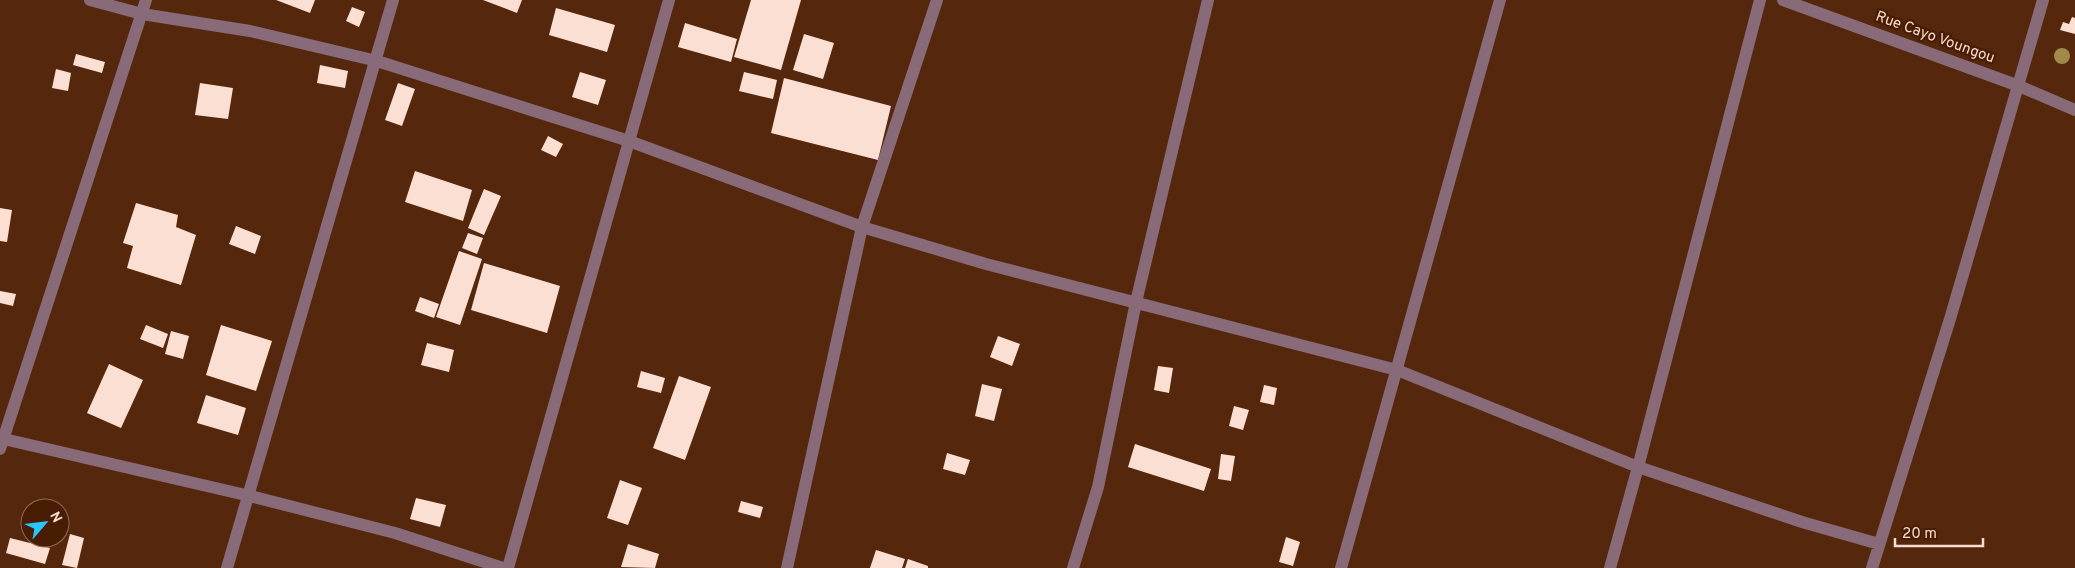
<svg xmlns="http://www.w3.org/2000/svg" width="2075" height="568" font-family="Overpass,sans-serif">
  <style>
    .building { fill: #fbdfd2 }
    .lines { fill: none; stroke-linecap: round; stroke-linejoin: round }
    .minor { stroke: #886a79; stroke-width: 12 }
    .tree { fill: #a08a4a }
    .labels { text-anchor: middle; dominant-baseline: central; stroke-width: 5; stroke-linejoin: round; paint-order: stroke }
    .street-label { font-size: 15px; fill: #fadcce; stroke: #491d03 }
  </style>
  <rect width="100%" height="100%" fill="#55280e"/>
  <!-- building -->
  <path class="building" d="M276 0H315L310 13Z
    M483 0H522L517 13Z
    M751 0H801L781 70 734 57Z
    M352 7 365 12 359 27 346 21Z
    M556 8 615 25 607 52 549 35Z
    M2072 17 2075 18V34L2060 30 2063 22 2069 24Z
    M685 23 737 39 731 62 678 47Z
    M804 34 834 43 823 79 793 70Z
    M76 54 105 62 102 73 73 65Z
    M320 65 348 71 345 88 317 83Z
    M56 69 71 73 68 91 52 88Z
    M580 72 606 80 598 105 572 97Z
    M744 72 777 80 773 99 739 91Z
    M784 78 891 106 878 160 771 133Z
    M200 83 233 88 228 119 195 115Z
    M398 83 415 89 402 126 385 120Z
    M548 136 563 144 556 157 541 150Z
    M415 171 472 190 463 221 405 202Z
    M484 189 501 196 484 235 468 228Z
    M136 203 178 215 176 227 196 235 181 285 127 268 133 246 123 243Z
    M0 208 12 210 7 242 0 241Z
    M236 226 261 236 255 254 229 244Z
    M468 233 483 238 477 254 462 248Z
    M459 251 482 259 460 325 436 317Z
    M484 263 560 286 547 333 471 310Z
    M0 291 16 294 13 306 0 303Z
    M420 297 439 304 434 318 415 311Z
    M146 325 168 334 163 348 140 339Z
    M221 325 272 341 256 391 206 375Z
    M171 331 189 336 183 359 165 354Z
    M998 336 1020 344 1012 366 990 357Z
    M427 343 454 350 449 372 421 365Z
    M109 364 143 380 121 428 87 413Z
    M1158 366 1173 368 1169 393 1154 390Z
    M641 371 665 378 661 393 637 387Z
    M679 376 711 387 685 460 653 448Z
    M982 384 1002 389 994 421 975 416Z
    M1264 385 1277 388 1274 405 1260 402Z
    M206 395 246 408 238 435 197 423Z
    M1234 406 1249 410 1243 430 1229 426Z
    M1135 444 1211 469 1204 491 1128 467Z
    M947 453 970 460 965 475 943 469Z
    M1221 454 1235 456 1231 481 1218 479Z
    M620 480 642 488 628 525 607 518Z
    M416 498 446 505 440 527 410 519Z
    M741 501 763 507 760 518 738 512Z
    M70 534 84 538 77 568 62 565Z
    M1286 537 1300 542 1293 566 1279 562Z
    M10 538 50 548 45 564 6 553Z
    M628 544 659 554 655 568 621 567Z
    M876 550 905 559 902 568H870Z
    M908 559 928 566V568H905Z"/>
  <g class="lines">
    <!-- minor -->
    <path class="minor" d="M90 0 142 14 250 31 377 61 629 141 862 227 986 264 1397 370 1638 467 1802 522 1879 544
      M1783 0 2019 86 2075 110
      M0 438 250 496 395 533 503 568
      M0 449 146 0
      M227 568 393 0
      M508 568 669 0
      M787 568 862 227 937 0
      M1073 568 1098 487 1136 302 1208 0
      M1341 568 1500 0
      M1610 568 1638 467 1760 0
      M1872 568 1950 319 2043 0"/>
  </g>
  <!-- trees -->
  <circle class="tree" cx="2062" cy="56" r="8"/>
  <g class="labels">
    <!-- street labels -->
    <g class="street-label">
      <text transform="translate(1935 38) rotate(20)">Rue Cayo Voungou</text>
    </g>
  </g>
  <!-- north arrow -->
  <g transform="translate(45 523) rotate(62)"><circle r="24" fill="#491d03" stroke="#906954"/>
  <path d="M0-4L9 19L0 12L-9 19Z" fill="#27c8ff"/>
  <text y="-8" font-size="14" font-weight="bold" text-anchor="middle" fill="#fadcce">N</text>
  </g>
  <!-- scale -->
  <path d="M1895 538v8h88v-8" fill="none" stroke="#fadcce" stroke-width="2.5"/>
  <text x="1902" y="538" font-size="15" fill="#fadcce" stroke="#491d03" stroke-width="4" paint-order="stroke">20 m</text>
</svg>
